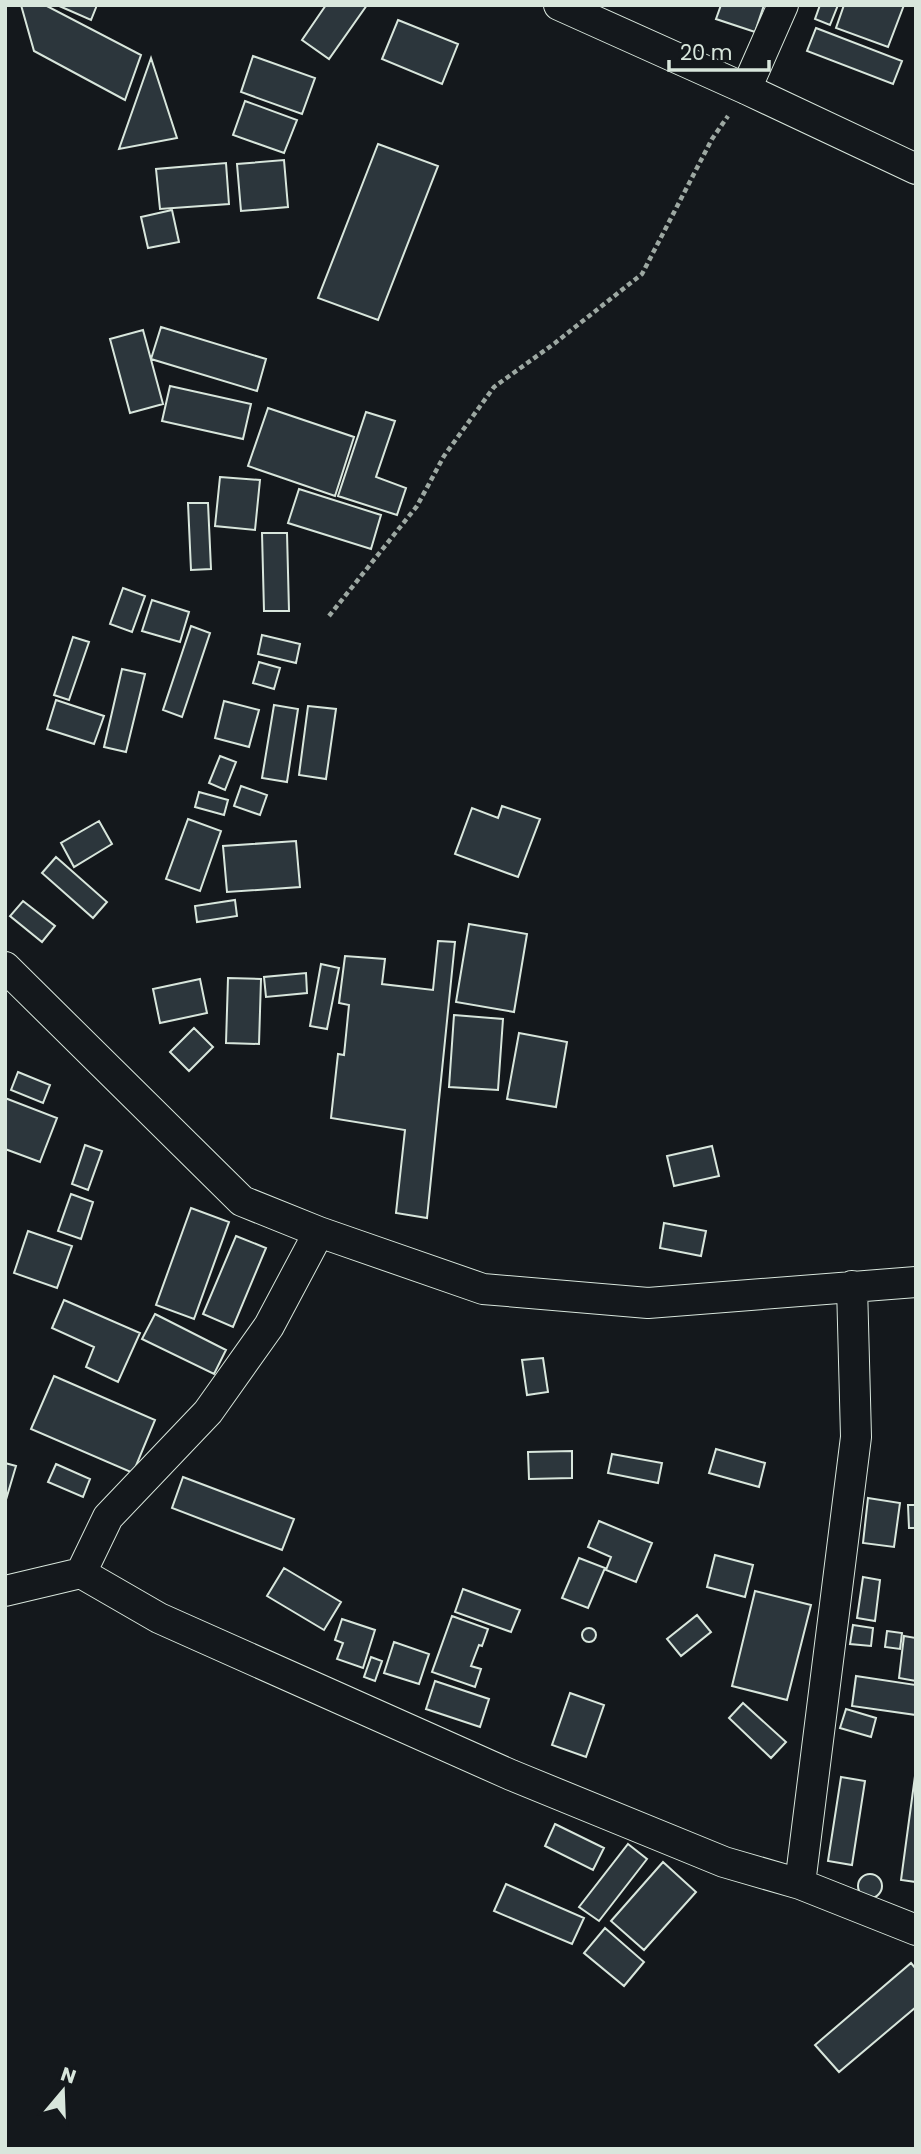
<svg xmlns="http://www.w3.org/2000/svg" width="921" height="2154" font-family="Poppins,sans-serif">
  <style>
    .building { fill: #2c363c; stroke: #d8e6dc; stroke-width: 2 }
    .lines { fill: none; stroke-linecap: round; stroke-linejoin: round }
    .street-casing { stroke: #d8e6dc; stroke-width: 32 }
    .path { stroke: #9da8a2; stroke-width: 4.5; stroke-dasharray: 5 3.5; stroke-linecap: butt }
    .street { stroke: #14181c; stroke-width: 30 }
  </style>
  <rect width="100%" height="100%" fill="#14181c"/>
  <!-- building -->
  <path class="building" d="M21 5H45L141 55 125 100 34 51Z
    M57 5H97L91 20Z
    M326 5H367L329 59 302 40Z
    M721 5H764L755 32 716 19Z
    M820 5H838L830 25 815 19Z
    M844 5H904L888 47 836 28Z
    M398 20 458 44 442 84 382 59Z
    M816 28 902 61 893 84 807 51Z
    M253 56 315 78 302 114 241 92Z
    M151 58 177 138 119 149Z
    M245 101 297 120 284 153 233 135Z
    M378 144 438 166 378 320 318 298Z
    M284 160 288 207 241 211 237 164Z
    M226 163 229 204 160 209 156 169Z
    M172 210 179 242 148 248 141 217Z
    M161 327 266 359 257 391 151 359Z
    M143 330 163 404 130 413 110 339Z
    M170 386 251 404 243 439 162 421Z
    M268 408 354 437 335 496 248 466Z
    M366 412 395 421 376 477 406 488 397 515 338 496Z
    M220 477 260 480 255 530 215 526Z
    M299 489 381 515 371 549 288 523Z
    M188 503H208L211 569 191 570Z
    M262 533H287L289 611H264Z
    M123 588 145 596 132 632 110 624Z
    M152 600 189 612 180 642 142 631Z
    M191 626 210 633 182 717 163 710Z
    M262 635 300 644 296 663 258 654Z
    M73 637 89 642 69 700 54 695Z
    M259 662 280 668 274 689 253 683Z
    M122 669 145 674 126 752 104 747Z
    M56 700 104 716 94 744 47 729Z
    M224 701 259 710 249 747 215 738Z
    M274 705 298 709 287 782 262 778Z
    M308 706 336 709 326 779 299 775Z
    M220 756 236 762 225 790 209 783Z
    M241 786 267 795 260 815 234 806Z
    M199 792 228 800 224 815 195 807Z
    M502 806 540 819 518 877 455 854 472 808 498 818Z
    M188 819 221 831 200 891 166 879Z
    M99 821 112 844 74 867 61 843Z
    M296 841 300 887 227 892 223 846Z
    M56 857 107 902 93 918 42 873Z
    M235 900 237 916 197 922 195 906Z
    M23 901 55 926 42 942 10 916Z
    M469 924 527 934 514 1012 456 1002Z
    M438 941 455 942 427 1218 396 1213 405 1130 331 1118 338 1054 344 1055 349 1005 339 1003 345 956 385 959 382 984 433 990Z
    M321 964 339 968 327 1029 310 1026Z
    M306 973 307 993 266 997 264 977Z
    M228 978 261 979 259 1044 226 1043Z
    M200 979 207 1013 160 1023 153 989Z
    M454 1015 503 1019 498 1090 449 1087Z
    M194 1028 213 1047 189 1071 170 1052Z
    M519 1033 567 1042 556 1107 507 1099Z
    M18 1072 50 1085 43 1103 11 1090Z
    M5 1098 57 1118 40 1162 5 1149Z
    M85 1145 102 1151 88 1190 72 1184Z
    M712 1146 719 1176 674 1186 667 1156Z
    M71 1194 93 1202 81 1239 58 1231Z
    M191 1208 229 1222 194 1319 156 1305Z
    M664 1223 706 1231 701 1256 660 1248Z
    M28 1231 72 1246 57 1288 14 1273Z
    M236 1236 266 1248 233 1327 203 1314Z
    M64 1300 140 1333 118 1382 86 1367 94 1347 52 1328Z
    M155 1314 226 1350 214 1374 142 1339Z
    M543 1358 548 1392 527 1395 522 1360Z
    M54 1376 155 1420 133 1473 31 1429Z
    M716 1449 765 1463 759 1487 709 1473Z
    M572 1451V1478L529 1479 528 1452Z
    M612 1454 662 1463 658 1483 608 1473Z
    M5 1463 16 1466 5 1503Z
    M56 1464 90 1479 83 1497 48 1482Z
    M183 1477 294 1519 282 1550 172 1508Z
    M868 1498 900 1503 894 1547 863 1543Z
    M908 1505H916V1528H909Z
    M599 1521 652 1543 636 1582 606 1570 611 1557 588 1547Z
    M715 1555 753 1565 745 1597 707 1587Z
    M579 1558 605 1568 588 1608 562 1598Z
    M284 1568 341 1602 324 1630 267 1596Z
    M863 1577 880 1580 875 1621 857 1618Z
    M463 1589 520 1610 511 1632 455 1612Z
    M755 1591 811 1605 787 1700 732 1686Z
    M697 1615 711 1632 681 1656 667 1639Z
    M452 1616 488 1629 482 1646 479 1645 471 1666 481 1669 475 1687 432 1672Z
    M342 1619 375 1630 363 1668 337 1659 343 1643 335 1640Z
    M853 1625 873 1628 871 1646 850 1644Z
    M582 1635a7 7 0 1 1 14 0a7 7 0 1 1-14 0Z
    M887 1631 902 1633 900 1649 885 1647Z
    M904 1636 916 1638V1681L899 1678Z
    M394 1642 429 1654 419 1684 384 1673Z
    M371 1657 382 1661 375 1681 364 1677Z
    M856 1676 916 1685V1715L852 1706Z
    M435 1681 489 1699 480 1727 426 1709Z
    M570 1693 604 1705 586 1757 552 1745Z
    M743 1703 786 1742 771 1758 729 1718Z
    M846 1709 876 1718 871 1737 840 1728Z
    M915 1776H916V1882L901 1880Z
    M841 1777 865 1781 852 1865 828 1861Z
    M555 1824 604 1848 593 1870 545 1846Z
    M628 1844 647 1859 599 1921 579 1907Z
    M663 1862 696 1892 644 1950 611 1921Z
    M858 1886a12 12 0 1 1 24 0a12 12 0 1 1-24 0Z
    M506 1884 584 1918 572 1944 494 1911Z
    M605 1928 644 1962 624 1986 584 1953Z
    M911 1963 916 1969V2007L839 2072 815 2045Z"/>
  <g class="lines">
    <defs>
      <path id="street" d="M559 5 746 89 916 169
        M746 89 783 5
        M5 967 242 1201 319 1232 483 1289 648 1303 916 1282
        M81 1573 108 1517 208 1412 269 1326 319 1232
        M5 1591 81 1573 159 1618 511 1775 724 1862 800 1884 916 1930
        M800 1884 856 1437 852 1286"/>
    </defs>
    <!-- street casing -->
    <use href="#street" class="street-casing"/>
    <!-- path -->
    <path class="path" d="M329 616 417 506 444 456 494 387 555 343 642 274 712 139 728 116"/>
    <!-- street -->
    <use href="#street" class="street"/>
  </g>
  <!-- border -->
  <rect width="921" height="2154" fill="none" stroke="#d8e6dc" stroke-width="14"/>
  <!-- north arrow -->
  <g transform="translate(63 2091) rotate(19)" stroke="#14181c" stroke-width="5" paint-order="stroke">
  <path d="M0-5L12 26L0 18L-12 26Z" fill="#d8e6dc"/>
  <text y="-10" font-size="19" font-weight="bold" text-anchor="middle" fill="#d8e6dc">N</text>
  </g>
  <!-- scale -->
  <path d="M669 60v10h100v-10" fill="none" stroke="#d8e6dc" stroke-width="3.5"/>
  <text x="680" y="60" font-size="21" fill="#d8e6dc" stroke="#14181c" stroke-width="5" paint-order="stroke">20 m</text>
</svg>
